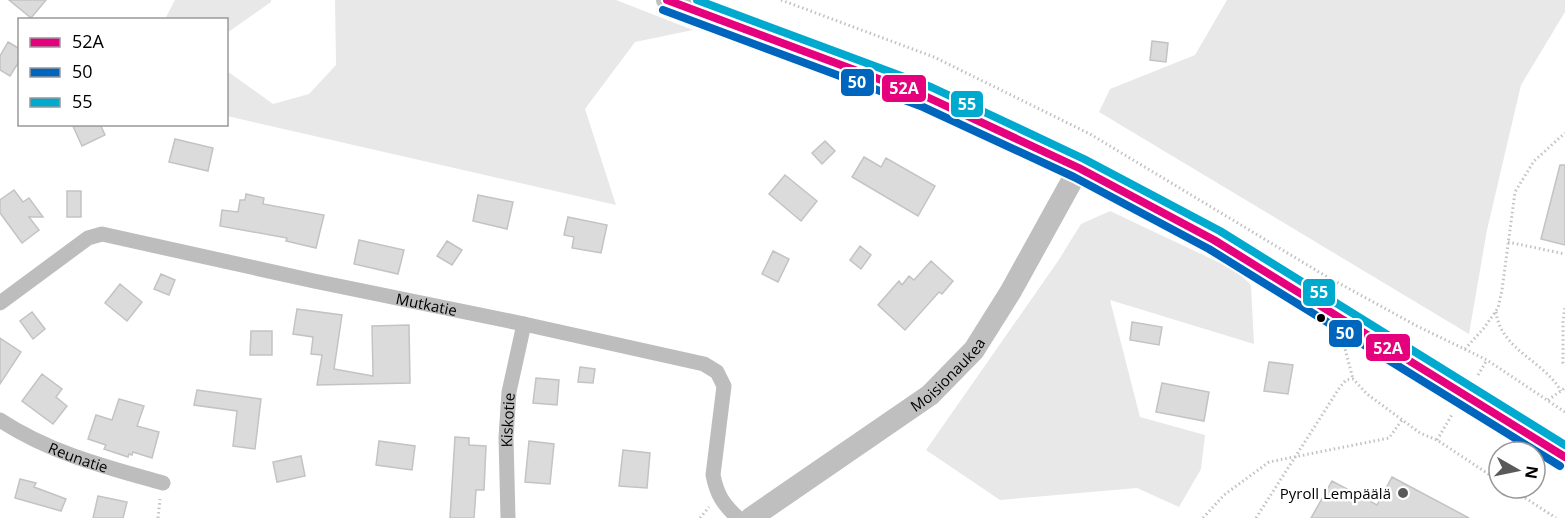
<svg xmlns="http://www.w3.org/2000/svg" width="1565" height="518" font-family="'Open Sans',sans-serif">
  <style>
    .green { fill: #e8e8e8 }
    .building { fill: #dbdbdb; stroke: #c3c3c3; stroke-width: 1.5 }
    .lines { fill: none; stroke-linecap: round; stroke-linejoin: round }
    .path { stroke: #c2c2c2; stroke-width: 3; stroke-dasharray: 1.5 3; stroke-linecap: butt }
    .street { stroke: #bdbdbd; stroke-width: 15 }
    .secondary { stroke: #bfbfbf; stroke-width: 22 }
    .bus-1-casing { stroke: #fff; stroke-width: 12 }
    .bus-2-casing { stroke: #fff; stroke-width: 12 }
    .bus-3-casing { stroke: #fff; stroke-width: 12 }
    .bus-1 { stroke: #e5007d; stroke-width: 8 }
    .bus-2 { stroke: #0065bd; stroke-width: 8 }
    .bus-3 { stroke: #00a9ce; stroke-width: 8 }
    .bus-dot { fill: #000; stroke: #fff; stroke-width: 2 }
    .poi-dot { fill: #595959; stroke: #fff; stroke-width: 2 }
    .labels { text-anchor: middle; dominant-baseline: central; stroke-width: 5; stroke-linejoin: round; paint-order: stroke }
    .street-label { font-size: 15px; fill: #000; stroke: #fff }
    .poi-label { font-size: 15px; fill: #000; stroke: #fff; text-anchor: end }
    .line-badge { stroke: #fff; stroke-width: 2 }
    .badge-label { font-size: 16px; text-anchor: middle; font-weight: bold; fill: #fff }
  </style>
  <rect width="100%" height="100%" fill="#fff"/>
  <!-- green -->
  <path class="green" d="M175 0H271V2L227 33 226 20 165 19Z
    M335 0H616L693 30 635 42 585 109 616 205 227 116V71L273 104 309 94 336 65Z
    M1227 0H1565V12L1521 85 1487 230 1469 334 1099 112 1110 89 1195 55Z
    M1110 211 1235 270 1251 285 1254 344 1110 300 1140 417 1205 435 1201 469 1179 507 1137 488 1000 500 926 450 1058 261 1081 224Z"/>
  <!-- building -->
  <path class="building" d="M9 0H46L31 18Z
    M1152 41 1168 43 1166 62 1150 60Z
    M8 42 20 49V60L10 76 0 70V56Z
    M72 124H100L105 135 82 146Z
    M175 139 213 148 208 171 169 162Z
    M825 141 835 151 822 164 812 153Z
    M864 157 881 167 886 158 935 186 918 216 852 177Z
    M1560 165H1565V245L1541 239Z
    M785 175 817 201 801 221 769 194Z
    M14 190 23 202 29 198 43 217H29L39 230 22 243 0 213V200Z
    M67 191H81V217H67Z
    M246 194 264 198 263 204 324 215 316 248 286 241 287 238 220 226 222 210 238 212 240 200H245Z
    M478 195 513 202 507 229 473 221Z
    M568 217 607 225 601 253 572 248 574 237 564 235Z
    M359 240 404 250 398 274 354 264Z
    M447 241 462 250 452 265 437 256Z
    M860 246 871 255 861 269 850 260Z
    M773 251 789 259 778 282 762 274Z
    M931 261 953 281 942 294 939 292 905 330 878 305 899 281 902 285 909 276 914 280Z
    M161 274 175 280 169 295 154 289Z
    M120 284 142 302 127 321 105 303Z
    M297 309 342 315 334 369 373 376 372 326 409 325 410 383 317 385 322 355 311 354 313 337 293 334Z
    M32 312 45 329 33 339 20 321Z
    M1132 322 1162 327 1159 345 1130 340Z
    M251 331H272V355H250Z
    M0 338 21 352 0 384Z
    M1269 362 1293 365 1288 394 1264 391Z
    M580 367 595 369 593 383 578 382Z
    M42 374 62 389 56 397 67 406 53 424 22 401Z
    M536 378 559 380 557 405 533 403Z
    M1162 383 1209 392 1204 421 1156 412Z
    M197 390 261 399 255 449 233 446 237 411 194 405Z
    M119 399 144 406 137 426 159 432 152 458 133 452 132 455 129 454 128 457 104 449 106 445 88 439 96 415 112 420Z
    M455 437 469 438V445L486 446 484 490H476L474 518H450Z
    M379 441 415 446 412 470 376 465Z
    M529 441 554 444 550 484 525 482Z
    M623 450 650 453 647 488 619 486Z
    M301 456 305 476 277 482 273 462Z
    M1392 477 1469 518H1311L1332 481 1377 505Z
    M20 479 36 483 34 487 66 499 61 511 15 498Z
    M98 496 127 502 123 518H93Z"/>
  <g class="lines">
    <!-- path -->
    <path class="path" d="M781 0 934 57 1090 134 1324 275 1417 326 1487 360 1565 412
      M1508 242 1565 254
      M1565 308 1563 320V363L1565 365
      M1496 312C1501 350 1543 360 1561 391
      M1344 345 1353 379
      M1465 349 1484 328 1498 308 1502 290 1515 192 1534 161 1565 133
      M1478 375 1487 360
      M1548 400 1565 388
      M1437 440 1453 413
      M1510 488 1556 518
      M158 518 160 499
      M700 518 709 507
      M1203 518 1224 495 1269 462 1389 438 1402 420
      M1256 518 1340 387 1346 380 1353 379 1367 394 1420 433 1437 440 1499 481"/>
    <!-- street -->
    <g class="street">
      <path id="s1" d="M0 303 88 238 102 234 314 281 524 324 704 364 717 372 724 386 713 475C717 495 723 504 738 518"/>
      <path id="s2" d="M0 420C50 453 106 467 163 483"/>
      <path id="s3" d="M508 518 506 437 509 392 524 324"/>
    </g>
    <!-- secondary -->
    <g class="secondary">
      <path d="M667 0 927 97 1005 132 1079 168 1214 240 1370 338 1565 457"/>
      <path id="s4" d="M751 518 930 395 974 350 1011 291 1079 168"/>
    </g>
    <defs>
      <path id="bus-1" d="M667 0 927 97 1079 168 1214 240 1565 457"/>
      <path id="bus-2" d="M663 10 923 107 1074 177 1209 249 1560 466"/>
      <path id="bus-3" d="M697 0 931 87 1084 159 1220 231 1565 445"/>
    </defs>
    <!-- bus-1 casing -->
    <use href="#bus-1" class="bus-1-casing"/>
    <!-- bus-2 casing -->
    <use href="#bus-2" class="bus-2-casing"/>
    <!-- bus-3 casing -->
    <use href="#bus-3" class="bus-3-casing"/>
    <!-- bus-1 -->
    <use href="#bus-1" class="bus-1"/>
    <!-- bus-2 -->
    <use href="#bus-2" class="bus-2"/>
    <!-- bus-3 -->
    <use href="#bus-3" class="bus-3"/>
  </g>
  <!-- markers -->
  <circle class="bus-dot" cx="1321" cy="318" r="5"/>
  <circle class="poi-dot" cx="1403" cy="493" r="6"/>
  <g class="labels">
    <!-- street labels -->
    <g class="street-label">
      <text stroke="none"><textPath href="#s1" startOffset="456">Mutkatie</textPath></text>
      <text stroke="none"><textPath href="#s4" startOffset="244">Moisionaukea</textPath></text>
      <text stroke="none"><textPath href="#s3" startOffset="98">Kiskotie</textPath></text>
      <text stroke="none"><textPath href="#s2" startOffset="87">Reunatie</textPath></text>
    </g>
    <!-- poi labels -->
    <g class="poi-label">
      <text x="1391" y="493">Pyroll Lempäälä</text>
    </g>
  </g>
  <g class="line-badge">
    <rect x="840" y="68" width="35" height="29" rx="6" fill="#0065bd"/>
    <rect x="881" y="74" width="46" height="29" rx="6" fill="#e5007d"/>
    <rect x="950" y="90" width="34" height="28" rx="6" fill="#00a9ce"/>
    <rect x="1302" y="278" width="34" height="29" rx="6" fill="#00a9ce"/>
    <rect x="1328" y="319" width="35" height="29" rx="6" fill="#0065bd"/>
    <rect x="1365" y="333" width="46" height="29" rx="6" fill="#e5007d"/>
  </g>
  <g class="badge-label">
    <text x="857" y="88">50</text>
    <text x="904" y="94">52A</text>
    <text x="967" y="110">55</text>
    <text x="1319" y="298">55</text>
    <text x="1345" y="339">50</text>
    <text x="1388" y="354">52A</text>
  </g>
  <!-- legend -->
  <rect x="18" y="18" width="210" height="108" fill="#ffffff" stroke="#999999" stroke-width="1.5"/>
  <rect x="30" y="38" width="30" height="9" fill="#e5007d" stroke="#999999" stroke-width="1.5"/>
  <text x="72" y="48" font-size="18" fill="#000000">52A</text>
  <rect x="30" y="68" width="30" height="9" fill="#0065bd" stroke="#999999" stroke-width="1.5"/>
  <text x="72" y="78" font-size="18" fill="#000000">50</text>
  <rect x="30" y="98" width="30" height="9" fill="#00a9ce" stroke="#999999" stroke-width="1.5"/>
  <text x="72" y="108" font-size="18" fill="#000000">55</text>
  <!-- north arrow -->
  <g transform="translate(1517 470) rotate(99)"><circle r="28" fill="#ffffff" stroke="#999999" stroke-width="1.5"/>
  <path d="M0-4.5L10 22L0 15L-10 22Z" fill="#595959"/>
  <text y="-9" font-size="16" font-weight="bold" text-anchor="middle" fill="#000000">N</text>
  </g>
</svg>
